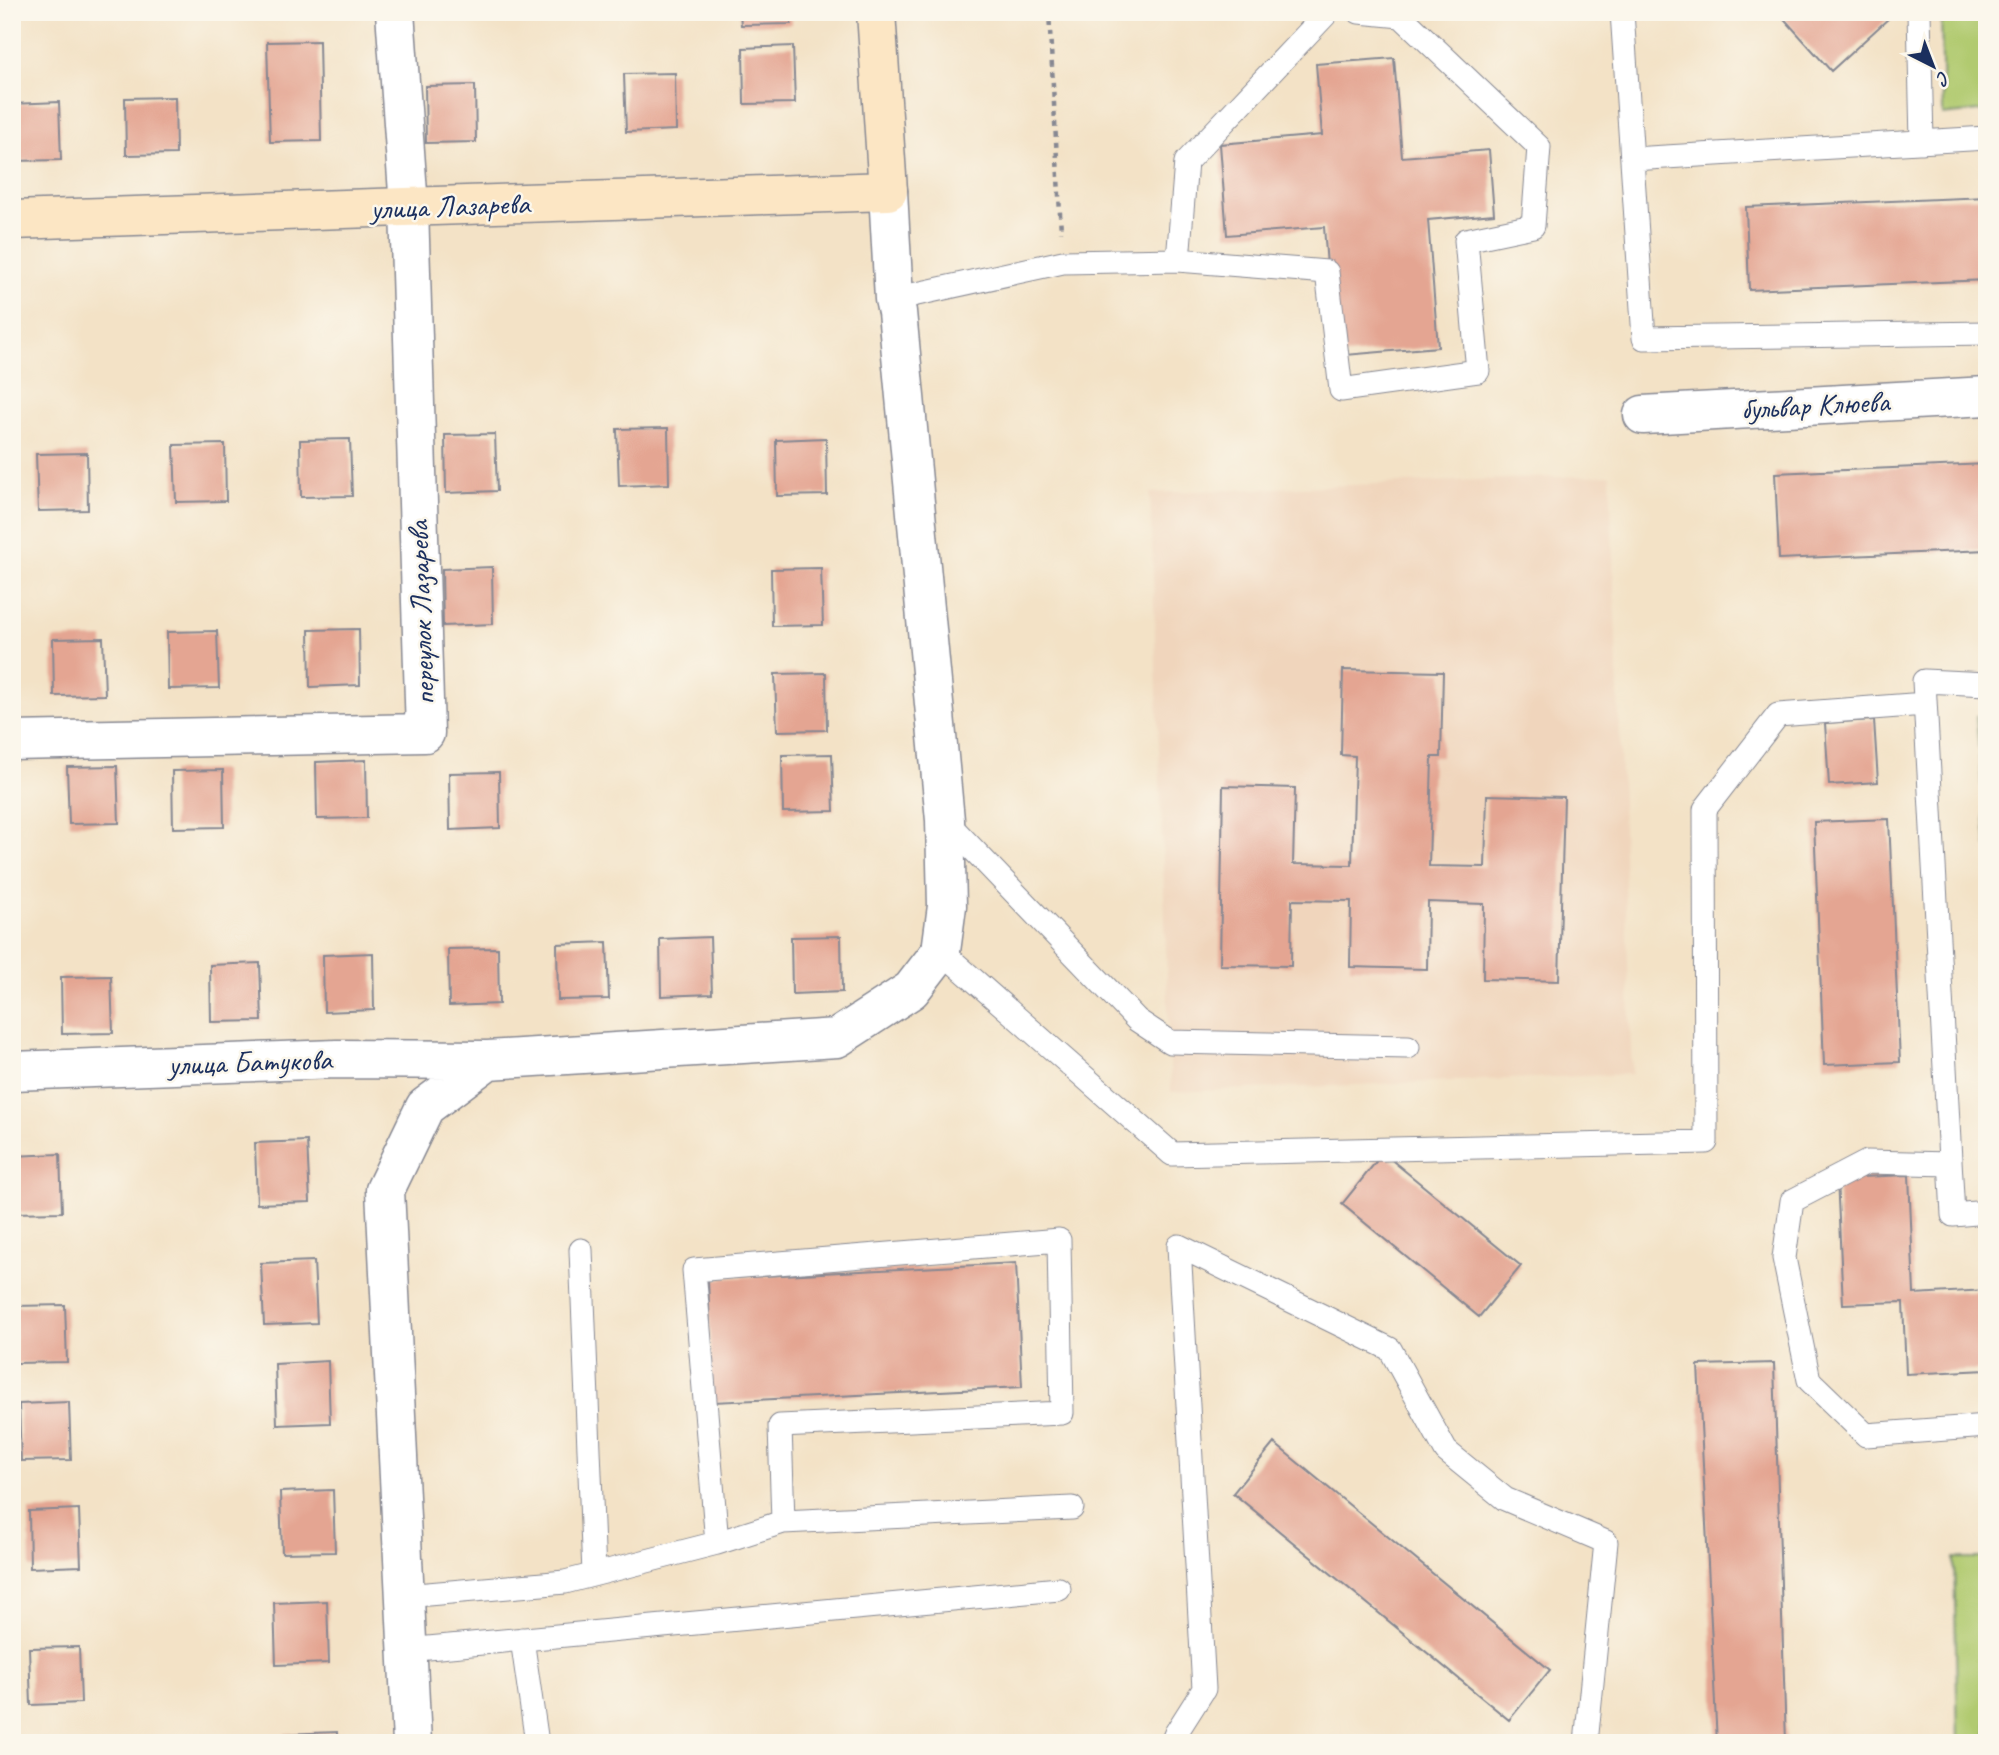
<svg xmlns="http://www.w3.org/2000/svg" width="1999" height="1755" font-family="Caveat,sans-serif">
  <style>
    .built { fill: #f0d5bc }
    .green { fill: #b1ca6f; stroke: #667c66; stroke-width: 2 }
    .building { fill: #e4a592 }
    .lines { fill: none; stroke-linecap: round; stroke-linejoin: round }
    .lane-casing { stroke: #878892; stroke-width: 25 }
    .street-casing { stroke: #878892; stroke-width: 41 }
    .secondary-casing { stroke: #878892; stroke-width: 41 }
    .path { stroke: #878892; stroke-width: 4.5; stroke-dasharray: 5 5; stroke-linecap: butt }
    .lane { stroke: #fff; stroke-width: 23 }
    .street { stroke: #fff; stroke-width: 38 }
    .secondary { stroke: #fce6c4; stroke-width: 38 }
    .labels { text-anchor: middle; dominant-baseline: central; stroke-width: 5; stroke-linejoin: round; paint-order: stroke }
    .street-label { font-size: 30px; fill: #1b2f5e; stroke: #fbf7ec }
  </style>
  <rect width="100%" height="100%" fill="#fbf7ec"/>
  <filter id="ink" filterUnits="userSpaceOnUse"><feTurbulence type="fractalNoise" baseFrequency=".0143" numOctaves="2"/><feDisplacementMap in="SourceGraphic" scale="14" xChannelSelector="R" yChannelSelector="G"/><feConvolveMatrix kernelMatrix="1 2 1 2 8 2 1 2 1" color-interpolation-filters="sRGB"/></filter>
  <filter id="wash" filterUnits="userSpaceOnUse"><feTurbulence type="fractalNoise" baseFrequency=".00686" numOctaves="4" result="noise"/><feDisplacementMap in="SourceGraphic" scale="28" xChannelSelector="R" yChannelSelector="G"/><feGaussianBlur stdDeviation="1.57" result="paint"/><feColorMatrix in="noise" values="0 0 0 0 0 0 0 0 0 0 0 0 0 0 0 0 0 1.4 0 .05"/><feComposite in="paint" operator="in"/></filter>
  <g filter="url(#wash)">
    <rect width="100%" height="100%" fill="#f3e2c6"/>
    <!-- built -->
    <path class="built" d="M1610 475 1632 1074 1171 1092 1150 493Z"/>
    <!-- green -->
    <path class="green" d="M1941 12H1987V110L1943 115Z
      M1987 715V847L1976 716Z
      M1954 1558H1987V1743H1958Z"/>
    <g id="blocks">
      <!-- building -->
      <path class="building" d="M740 12H791V24L741 25Z
        M1778 12H1883L1889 18 1831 71Z
        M319 41 321 141 270 142 267 42Z
        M793 46 795 103 744 104 743 48Z
        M1394 58 1402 157 1489 150 1494 214 1428 220 1438 347 1334 356 1324 227 1227 235 1220 144 1322 135 1316 64Z
        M675 73 676 130 626 132 624 74Z
        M475 85 476 142 426 143 425 86Z
        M175 97 176 154 126 155 125 98Z
        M59 102 61 160 12 161V104Z
        M1987 197V280L1749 290 1746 207Z
        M668 428 669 484 619 486 617 429Z
        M495 434 497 491 446 493 445 435Z
        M826 438 827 495 777 496 776 440Z
        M350 439 352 496 301 497 300 440Z
        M225 444 226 501 176 502 174 445Z
        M87 453 88 510 38 511 36 454Z
        M1987 464V550L1779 559 1775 473Z
        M492 567 493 624 443 626 442 569Z
        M821 568 823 625 772 626 771 569Z
        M359 629 360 685 310 687 309 630Z
        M217 631 219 688 168 689 167 632Z
        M103 638 105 695 54 696 53 639Z
        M1343 670 1443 672 1441 757H1432L1429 866 1485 867 1487 795 1564 797 1559 981 1483 979 1484 904 1428 902 1427 969 1350 967 1351 901 1292 900 1291 966 1220 965 1223 786 1295 788 1293 864 1352 865 1355 756 1341 755Z
        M826 673 827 730 777 731 775 674Z
        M1874 720 1878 782 1829 785 1825 723Z
        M832 754 834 811 783 812 782 755Z
        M366 760 367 818 317 819 316 762Z
        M117 766 119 823 69 824 67 767Z
        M223 770 224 827 173 828 172 771Z
        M499 772 500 828 450 830 449 773Z
        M1889 819 1900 1062 1824 1065 1814 822Z
        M841 936 842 992 792 994 791 937Z
        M710 937 712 994 661 996 660 939Z
        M607 942 609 999 558 1000 557 944Z
        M498 948 499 1004 449 1006 448 949Z
        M373 953 374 1010 324 1012 323 955Z
        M260 963 262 1021 211 1022 210 965Z
        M111 976 113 1033 62 1034 61 977Z
        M307 1141 310 1202 257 1204 255 1143Z
        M1383 1153 1521 1266 1479 1317 1342 1204Z
        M60 1154 62 1212 12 1213V1156Z
        M1909 1175 1914 1294 1987 1290V1370L1906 1374 1903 1302 1843 1304 1837 1178Z
        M314 1261 317 1323 264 1325 261 1263Z
        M1016 1263 1022 1387 713 1402 708 1279Z
        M65 1305 67 1362 16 1363 15 1306Z
        M328 1361 330 1423 277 1425 275 1364Z
        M1774 1363 1786 1743H1717L1698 1365Z
        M69 1402 71 1460 21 1461 19 1404Z
        M1274 1443 1550 1670 1509 1720 1233 1493Z
        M333 1490 335 1552 282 1553 280 1492Z
        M79 1509 81 1566 30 1568 29 1511Z
        M327 1601 329 1663 276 1665 274 1603Z
        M79 1647 81 1703 31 1705 29 1648Z
        M337 1732V1743H284V1734Z"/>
    </g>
  </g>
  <g filter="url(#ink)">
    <use href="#blocks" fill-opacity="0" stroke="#878892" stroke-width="2"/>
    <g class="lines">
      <defs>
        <path id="lane" d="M1622 12 1644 338 1987 333
          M1919 12 1922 142
          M1632 159 1987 138
          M1178 260 1186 162 1328 12
          M894 299 1063 262 1178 260 1327 272 1341 390 1478 371 1466 240 1533 226 1539 147 1401 16 1359 12
          M1987 684 1924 681 1953 1215 1987 1212
          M945 820 1137 1020 1170 1042 1408 1047
          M941 951 1172 1154 1706 1142 1705 809 1778 715 1925 704
          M1950 1164 1867 1162 1792 1201 1784 1258 1809 1380 1866 1435 1987 1426
          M581 1250 594 1574
          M717 1543 783 1522
          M405 1596 565 1582 717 1543 694 1270 1059 1240 1062 1413 780 1426 783 1522 1072 1508
          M522 1639 537 1743
          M407 1650 1059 1589
          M1172 1743 1176 1733 1204 1689 1179 1246 1390 1349 1446 1451 1505 1499 1606 1542 1586 1743"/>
        <path id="street" d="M1643 415 1987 396
          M12 741 425 733 409 207 395 12
          M12 1071 337 1059 488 1060
          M412 1743 385 1190 425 1107 488 1060 837 1038 911 990 941 951 947 906 945 820 897 312 894 299 888 191"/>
        <path id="secondary" d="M12 220 888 191 876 12"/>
      </defs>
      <!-- lane casing -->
      <use href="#lane" class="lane-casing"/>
      <!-- street casing -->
      <use href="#street" class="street-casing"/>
      <!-- secondary casing -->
      <use href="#secondary" class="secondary-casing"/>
      <!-- path -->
      <path class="path" d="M1049 12 1061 232"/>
      <!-- lane -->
      <use href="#lane" class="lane"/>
      <!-- street -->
      <use href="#street" class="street"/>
      <!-- secondary -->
      <use href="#secondary" class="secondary"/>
    </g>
  </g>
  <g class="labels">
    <!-- street labels -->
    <g class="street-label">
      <text transform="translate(450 206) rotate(-2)">улица Лазарева</text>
      <text transform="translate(1815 405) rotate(-3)">бульвар Клюева</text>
      <text transform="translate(421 613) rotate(-92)">переулок Лазарева</text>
      <text transform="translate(250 1062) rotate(-2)">улица Батукова</text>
    </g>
  </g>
  <!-- margin -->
  <rect width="1999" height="1755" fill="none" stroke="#fbf7ec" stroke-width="42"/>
  <!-- north arrow -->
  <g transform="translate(1933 66) rotate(138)" stroke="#fbf7ec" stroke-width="5" paint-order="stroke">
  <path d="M0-5L12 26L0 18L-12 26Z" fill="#1b2f5e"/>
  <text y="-10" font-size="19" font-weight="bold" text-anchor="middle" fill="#1b2f5e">С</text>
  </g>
</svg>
